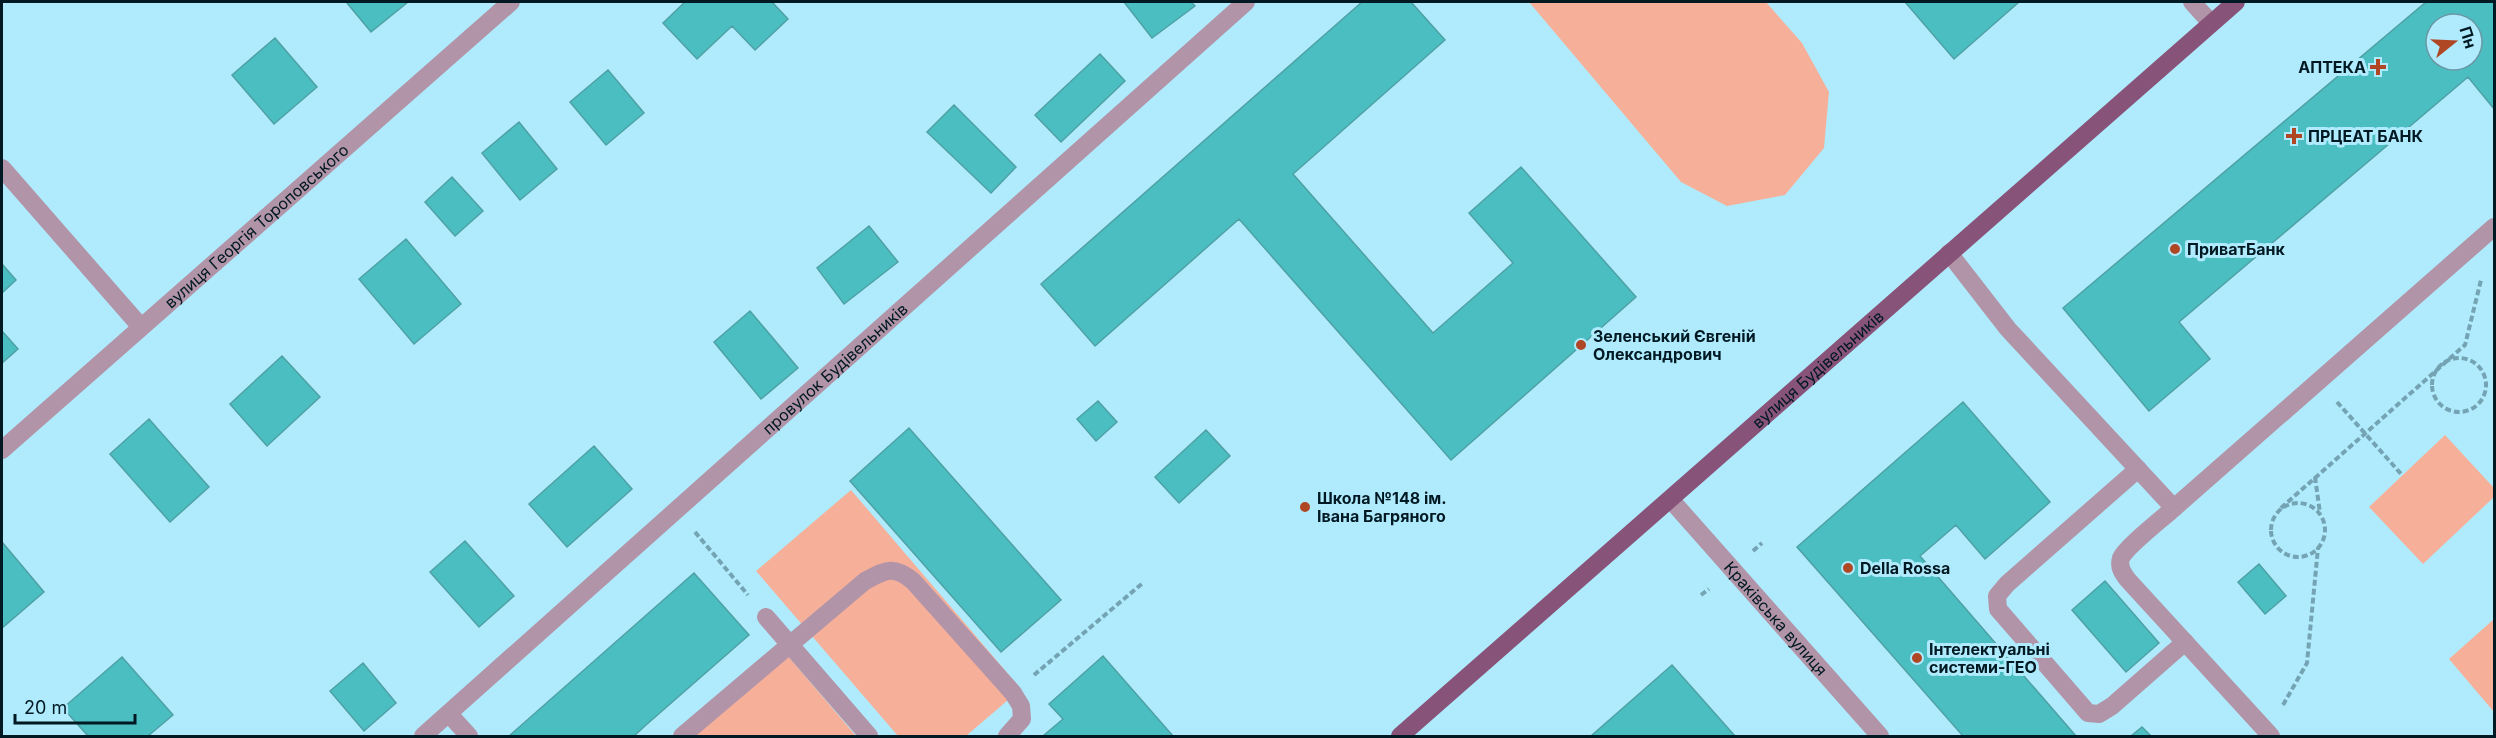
<svg xmlns="http://www.w3.org/2000/svg" width="2496" height="738" font-family="Inter,sans-serif">
  <style>
    .green { fill: #f6b099 }
    .building { fill: #4bbec2; stroke: #4ea1a4; stroke-width: 1.5; fill-rule: evenodd }
    .lines { fill: none; stroke-linecap: round; stroke-linejoin: round }
    .path { stroke: #74a4b3; stroke-width: 4; stroke-dasharray: 6 3; stroke-linecap: butt }
    .minor { stroke: #b294a8; stroke-width: 18 }
    .major { stroke: #885379; stroke-width: 18 }
    .poi-dot { fill: #af4724; stroke: #b0ebfd; stroke-width: 2 }
    .labels { text-anchor: middle; dominant-baseline: central; stroke-width: 6; stroke-linejoin: round; paint-order: stroke }
    .poi-label { font-size: 16px; font-weight: bold; fill: #001922; stroke: #b0ebfd; text-anchor: start }
    .street-label { font-size: 16px; fill: #001922; stroke: #b0ebfd }
  </style>
  <rect width="100%" height="100%" fill="#b0ebfd"/>
  <!-- green -->
  <path class="green" d="M1529 2H1766L1802 43 1829 92 1824 148 1785 195 1727 206 1681 182Z
    M2445 435 2494 488V497L2423 564 2369 507Z
    M851 490 1021 689 966 736H898L756 571Z
    M2494 619V712L2449 659Z
    M788 656 856 736H694Z"/>
  <!-- building -->
  <path class="building" d="M349 2H408L371 32 347 3Z
    M685 2H772L788 19 755 50 732 26 697 59 663 23Z
    M1124 2H1191L1195 6 1152 38Z
    M1362 2H1411L1445 40 1293 174 1433 333 1513 263 1469 213 1521 167 1636 297 1451 460 1239 219 1095 346 1041 284Z
    M1905 2H2019L1954 59Z
    M2426 2H2494V109L2468 77 2179 322 2210 359 2149 411 2063 308ZM2436 24H2472V60H2436Z
    M275 38 317 87 274 124 232 75Z
    M1100 54 1125 81 1061 142 1035 115Z
    M608 70 644 113 606 145 570 102Z
    M954 105 1016 167 991 193 927 132Z
    M519 122 557 169 520 200 482 153Z
    M452 177 483 211 455 236 425 202Z
    M869 226 898 262 844 304 817 268Z
    M406 239 461 304 414 344 359 279Z
    M2 264 16 280 2 293Z
    M750 311 798 368 761 399 714 342Z
    M2 331 18 349 2 363Z
    M282 356 320 397 267 446 230 404Z
    M1098 401 1117 422 1096 441 1077 419Z
    M1963 402 2050 502 1985 559 1956 525 1920 556 2076 736H1963L1797 547Z
    M149 419 209 487 170 522 110 454Z
    M909 428 1061 600 1001 652 850 481Z
    M1206 430 1230 456 1179 503 1155 477Z
    M594 446 632 489 567 547 529 504Z
    M465 541 514 596 479 627 430 572Z
    M2 542 44 592 2 628Z
    M2259 564 2286 596 2265 614 2238 582Z
    M694 573 749 635 646 725 634 736H509Z
    M2105 581 2159 643 2126 672 2072 610Z
    M1103 656 1173 736H1043L1063 719 1049 704Z
    M122 657 173 715 148 736H88L63 708Z
    M363 663 396 703 364 731 330 691Z
    M1672 665 1735 736H1591Z
    M2142 727 2151 736H2131Z"/>
  <g class="lines">
    <!-- path -->
    <path class="path" d="M2432 385a27 27 0 1 1 54 0a27 27 0 1 1-54 0Z
      M2337 402 2402 475
      M2315 477 2320 513
      M2271 530a27 27 0 1 1 54 0a27 27 0 1 1-54 0Z
      M2281 508 2465 345 2481 280
      M695 532 748 595
      M1753 551 1762 543
      M1701 595 1709 589
      M1034 675 1144 582
      M2283 705 2307 663 2318 548"/>
    <!-- minor -->
    <g class="minor">
      <path d="M2192 2 2211 23"/>
      <path d="M2 168 141 327"/>
      <path d="M1949 253 2008 329 2174 508"/>
      <path id="s1" d="M2 450 511 2"/>
      <path d="M2138 469 2007 584 1997 596 1998 609 2088 713 2099 714 2112 706 2185 642"/>
      <path id="s2" d="M1671 500 1880 736"/>
      <path d="M766 617 869 736"/>
      <path d="M449 714 469 736"/>
      <path id="s3" d="M423 736 1246 2"/>
      <path d="M682 736 865 581C886 570 893 565 913 581L1013 693 1021 706 1022 719 1007 736"/>
      <path d="M2271 736 2128 580C2123 574 2118 567 2121 558 2127 546 2162 519 2174 508L2494 227"/>
    </g>
    <!-- major -->
    <path class="major" id="s4" d="M1400 736 2236 2"/>
  </g>
  <!-- markers -->
  <g class="poi-dot">
    <path d="M2375 58h6v6h6v6h-6v6h-6v-6h-6v-6h6z"/>
    <path d="M2291 127h6v6h6v6h-6v6h-6v-6h-6v-6h6z"/>
    <circle cx="2175" cy="249" r="6"/>
    <circle cx="1581" cy="345" r="6"/>
    <circle cx="1305" cy="507" r="6"/>
    <circle cx="1848" cy="568" r="6"/>
    <circle cx="1917" cy="658" r="6"/>
  </g>
  <g class="labels">
    <!-- poi labels -->
    <g class="poi-label">
      <text x="2366" y="67" text-anchor="end">АПТЕКА</text>
      <text x="2308" y="136">ПРЦЕАТ БАНК</text>
      <text x="2187" y="249">ПриватБанк</text>
      <text x="1593" y="336">Зеленський Євгеній<tspan x="1593" dy="18">Олександрович</tspan></text>
      <text x="1317" y="498">Школа №148 ім.<tspan x="1317" dy="18">Івана Багряного</tspan></text>
      <text x="1860" y="568">Della Rossa</text>
      <text x="1929" y="649">Інтелектуальні<tspan x="1929" dy="18">системи-ГЕО</tspan></text>
    </g>
    <!-- street labels -->
    <g class="street-label">
      <text stroke="none"><textPath href="#s1" startOffset="339">вулиця Георгія Тороповського</textPath></text>
      <text stroke="none"><textPath href="#s3" startOffset="552">провулок Будівельників</textPath></text>
      <text stroke="none"><textPath href="#s4" startOffset="556">вулиця Будівельників</textPath></text>
      <text stroke="none"><textPath href="#s2" startOffset="158">Краківська вулиця</textPath></text>
    </g>
  </g>
  <!-- border -->
  <rect width="2496" height="738" fill="none" stroke="#001922" stroke-width="6"/>
  <!-- north arrow -->
  <g transform="translate(2454 42) rotate(72)"><circle r="28" fill="#b0ebfd" stroke="#6a97a5" stroke-width="1.5"/>
  <path d="M0-4.5L10 22L0 15L-10 22Z" fill="#af4724"/>
  <text y="-9" font-size="16" font-weight="bold" text-anchor="middle" fill="#001922">Пн</text>
  </g>
  <!-- scale -->
  <path d="M15 714v9h120v-9" fill="none" stroke="#001922" stroke-width="3"/>
  <text x="24" y="714" font-size="18" fill="#001922" stroke="#b0ebfd" stroke-width="4.5" paint-order="stroke">20 m</text>
</svg>
